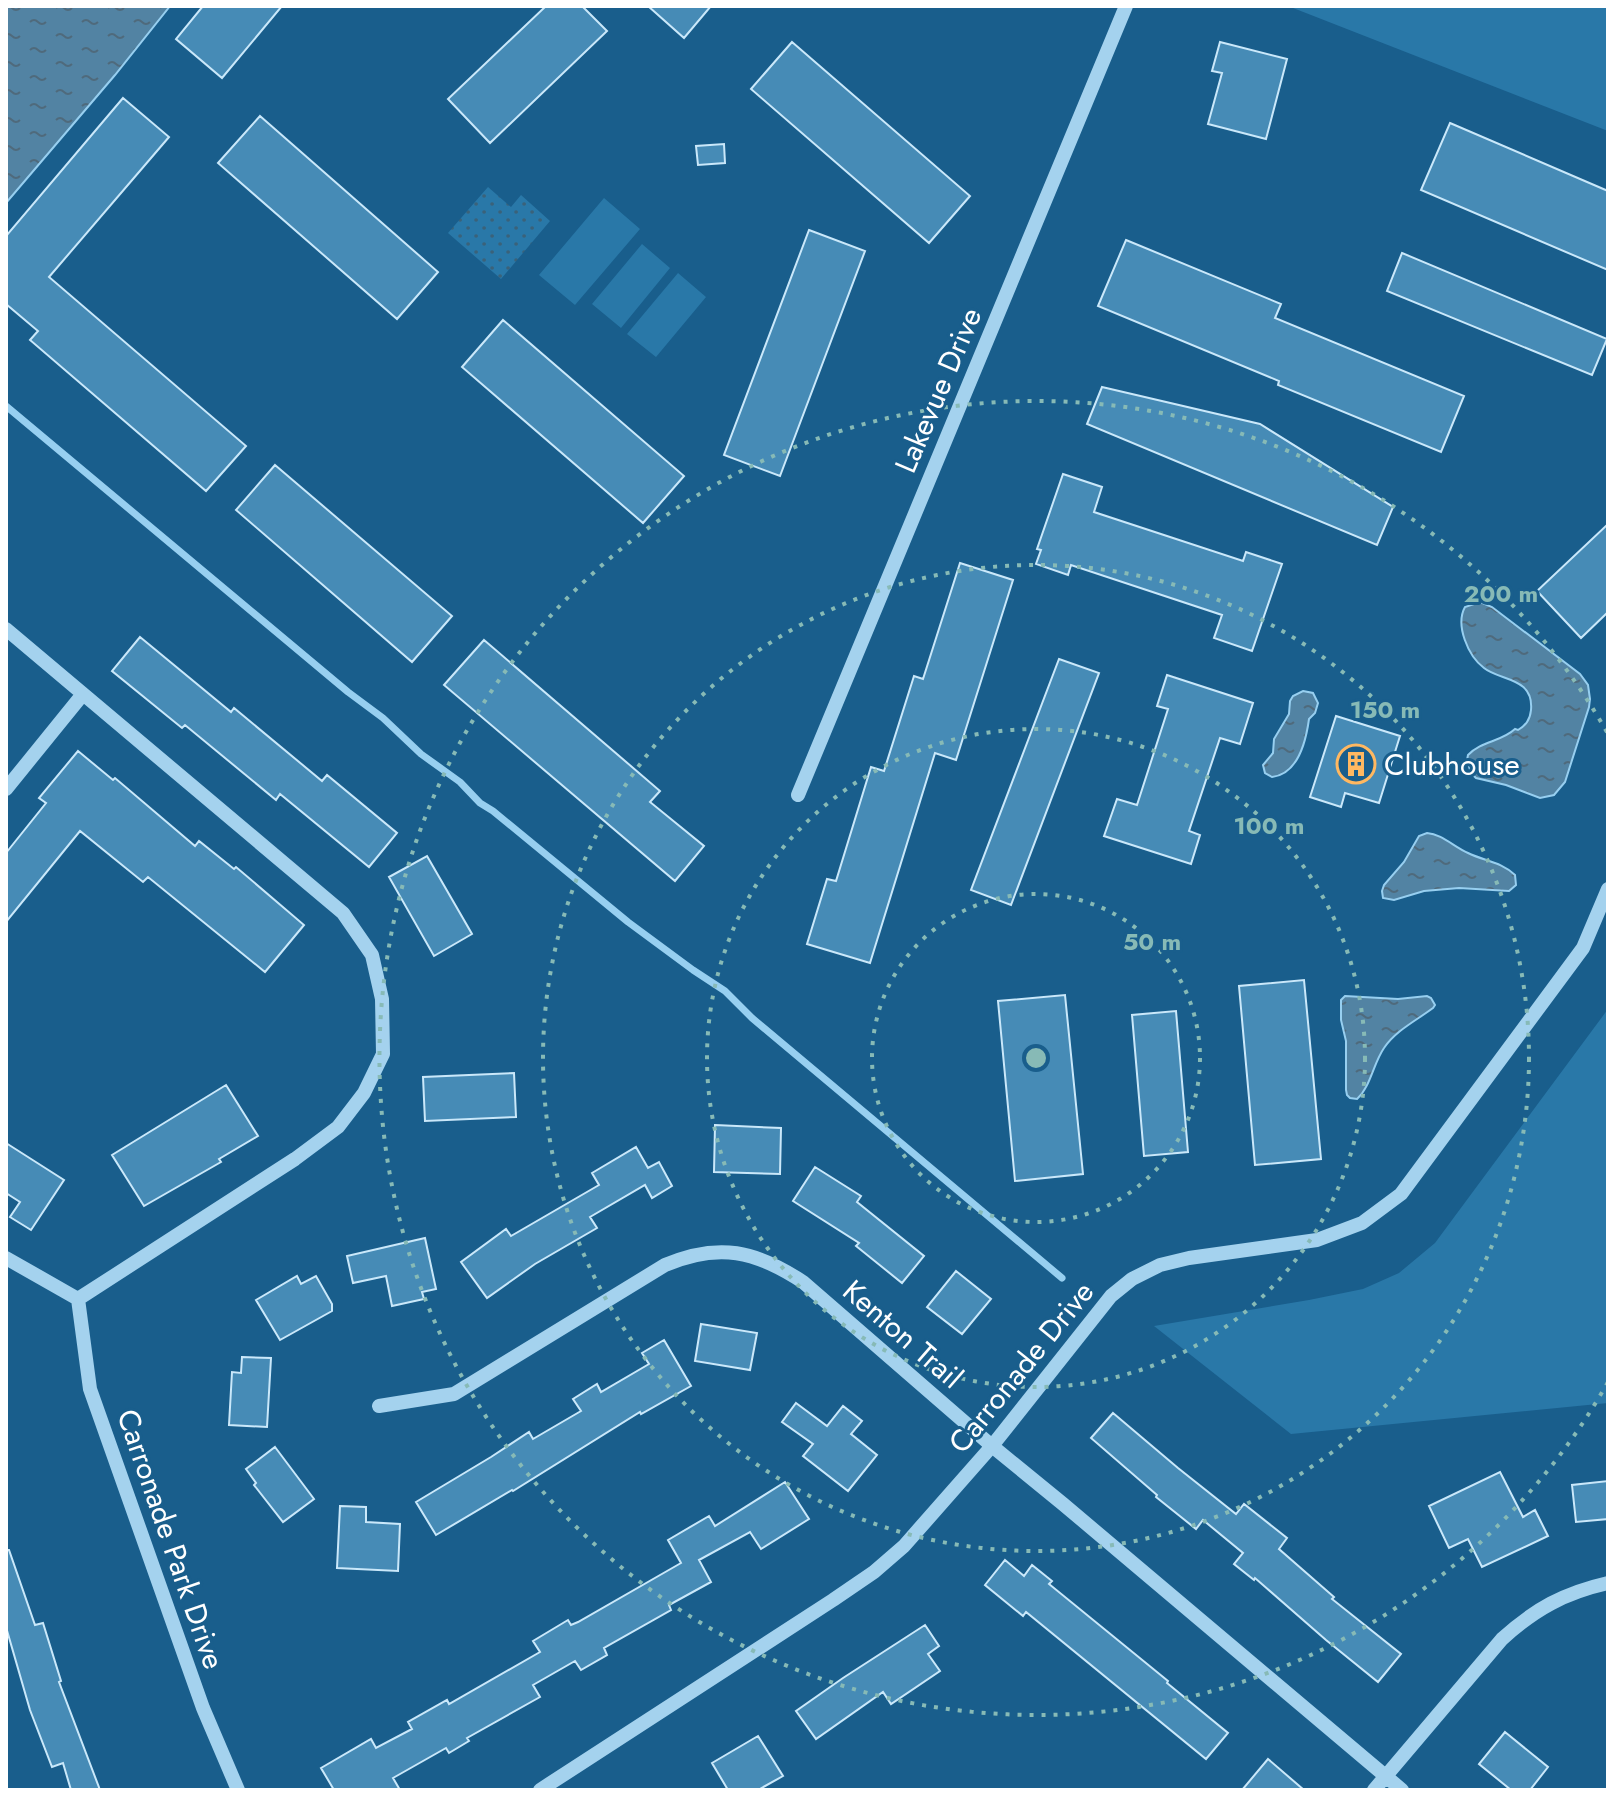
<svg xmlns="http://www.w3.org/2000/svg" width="1614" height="1796" font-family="Jost,sans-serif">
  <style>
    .grass { fill: #2978a8 }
    .park { fill: url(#park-dots) }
    .water { fill: url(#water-ripples); stroke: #97cff0; stroke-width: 2 }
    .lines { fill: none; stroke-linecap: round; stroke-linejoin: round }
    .stream { stroke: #97cff0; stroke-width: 7 }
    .building { fill: #468bb6; stroke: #cae8fa; stroke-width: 2 }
    .minor { stroke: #a4d2ee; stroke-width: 14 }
    .ring { fill: none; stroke: #87bab6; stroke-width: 4; stroke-dasharray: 4 8 }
    .labels { text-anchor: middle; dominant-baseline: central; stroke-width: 6; stroke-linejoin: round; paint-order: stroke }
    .street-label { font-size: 30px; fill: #fff; stroke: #195e8c }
    .poi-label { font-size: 30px; fill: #fff; stroke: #195e8c; text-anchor: start }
    .centre { fill: #87bab6; stroke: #195e8c; stroke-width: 4 }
    .ring-label { font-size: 24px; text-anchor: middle; font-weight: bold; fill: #87bab6; stroke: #195e8c; stroke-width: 6; stroke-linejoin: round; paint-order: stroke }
  </style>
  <defs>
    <pattern id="park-dots" width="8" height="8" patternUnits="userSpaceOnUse" patternTransform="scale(2)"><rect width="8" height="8" fill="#2978a8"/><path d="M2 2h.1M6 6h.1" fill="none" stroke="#3a627a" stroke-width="1.8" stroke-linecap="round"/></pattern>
    <pattern id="water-ripples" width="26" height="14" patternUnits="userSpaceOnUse" patternTransform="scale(2)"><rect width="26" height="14" fill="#5283a3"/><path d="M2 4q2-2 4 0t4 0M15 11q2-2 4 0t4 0" fill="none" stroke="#4f6a7c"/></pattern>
  </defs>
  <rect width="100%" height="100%" fill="#195e8c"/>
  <!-- grass -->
  <path class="grass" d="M1288 6H1608V131Z
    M604 198 640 229 575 305 539 275Z
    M642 244 670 268 621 328 592 304Z
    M678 273 706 297 656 357 627 334Z
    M1608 1009V1403L1291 1434 1154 1326 1309 1300 1363 1289 1399 1273 1435 1243Z"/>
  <!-- park -->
  <path class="park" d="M488 187 511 207 521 195 550 221 501 279 448 233Z"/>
  <!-- water -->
  <path class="water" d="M6 6H170L115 75 6 203Z
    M1480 602 1492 607 1580 674 1588 685 1590 699 1589 707 1565 782 1554 795 1540 798 1506 785 1476 778 1471 773 1467 760 1468 755C1481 741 1501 742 1515 729L1518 730C1526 725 1530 720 1531 710 1534 677 1500 681 1484 668 1468 656 1455 625 1465 607Z
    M1303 691 1313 693 1318 703 1315 713 1309 719C1306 741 1298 774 1272 777L1265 773 1263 765 1273 753 1274 739 1289 714 1290 701 1293 696Z
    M1427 833C1442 834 1454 847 1468 853 1484 861 1502 862 1515 875L1516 885 1509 891 1459 888 1424 891 1394 900 1383 898 1382 891 1384 885 1404 862 1419 836Z
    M1345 996 1398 999 1427 996 1431 998 1435 1005 1433 1008C1417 1020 1395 1031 1384 1048 1373 1064 1371 1086 1357 1099L1350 1098 1347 1095 1346 1090V1041L1341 1020V1000Z"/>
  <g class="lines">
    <!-- stream -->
    <path class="stream" d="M6 406 348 692 383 718 421 754 460 782 480 803 493 811 628 922 693 970 725 991 752 1018 1062 1278"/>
  </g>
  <!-- building -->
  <path class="building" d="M203 6H282L222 78 176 39Z
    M546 6H582L607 31 490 143 448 99Z
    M648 6H711L684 38Z
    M792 42 970 196 929 243 751 89Z
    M1220 42 1287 59 1266 139 1208 124 1222 73 1212 71Z
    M123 98 169 137 49 277 246 446 206 491 30 340 38 331 6 304V236Z
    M260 116 438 272 397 319 218 163Z
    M1450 123 1608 191V270L1421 190Z
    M724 144 725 163 698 165 696 146Z
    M809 230 865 251 780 476 724 455Z
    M1126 240 1281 304 1275 318 1464 396 1441 452 1278 385 1279 381 1098 306Z
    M1402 253 1607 339 1592 375 1387 291Z
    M503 320 684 476 643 523 462 367Z
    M1102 387 1260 424 1393 507 1377 545 1087 424Z
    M275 465 452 616 412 662 236 510Z
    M1063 474 1102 487 1094 512 1243 561 1246 552 1282 564 1252 651 1214 638 1222 615 1071 565 1068 575 1036 564 1041 550 1037 549Z
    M1608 524V612L1581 638 1537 591Z
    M960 563 1013 580 956 760 935 753 870 963 807 944 827 879 836 881 871 767 884 771 914 676 923 679Z
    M140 637 231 712 234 708 322 781 327 775 397 833 369 867 280 794 276 800 185 725 182 728 112 671Z
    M484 640 660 791 650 802 704 846 675 881 444 685Z
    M1059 659 1099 673 1011 905 971 890Z
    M1167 675 1253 703 1240 744 1220 738 1189 831 1200 835 1191 864 1104 836 1117 799 1137 805 1168 709 1157 706Z
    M1336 716 1400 736 1379 803 1345 793 1341 807 1310 797Z
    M78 751 113 780 115 778 195 846 199 841 234 869 236 867 304 925 265 972 148 877 143 882 80 831 6 922V853L46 803 39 798Z
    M427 856 472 934 434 956 389 877Z
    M1304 980 1321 1159 1255 1165 1239 986Z
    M1065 995 1083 1174 1015 1181 998 1001Z
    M1176 1011 1188 1152 1144 1156 1132 1015Z
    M514 1073 516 1117 425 1121 423 1077Z
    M226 1085 258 1136 219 1159 221 1162 144 1206 112 1155Z
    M715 1125 781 1128 780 1174 714 1172Z
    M6 1143 64 1180 31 1230 10 1217 20 1202 6 1193Z
    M636 1147 648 1168 659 1162 672 1186 652 1198 645 1185 590 1217 597 1228 535 1264 487 1298 461 1262 506 1229 511 1236 599 1185 592 1173Z
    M815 1167 861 1196 857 1202 924 1256 902 1283 856 1246 859 1243 793 1201Z
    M425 1238 436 1289 422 1292 424 1299 392 1306 386 1276 353 1283 347 1256Z
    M956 1271 991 1299 962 1334 927 1307Z
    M297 1276 301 1284 316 1276 332 1304V1311L280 1340 256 1300Z
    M701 1324 757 1333 750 1370 695 1361Z
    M664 1340 691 1386 641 1414 640 1412 513 1491 512 1490 436 1535 416 1502 491 1457 529 1432 533 1439 581 1411 573 1399 597 1384 601 1392 649 1364 642 1353Z
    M242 1357 271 1358 267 1427 229 1425 232 1372 241 1373Z
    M796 1403 827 1426 843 1406 862 1421 851 1434 877 1455 848 1491 803 1456 813 1444 782 1422Z
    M1113 1413 1178 1468 1236 1514 1244 1504 1287 1538 1279 1549 1334 1597 1332 1599 1401 1654 1378 1682 1326 1640 1255 1578 1254 1580 1234 1564 1243 1553 1203 1520 1196 1529 1156 1497 1157 1495 1091 1438Z
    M275 1447 314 1499 283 1522 254 1485 256 1483 246 1469Z
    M1500 1472 1523 1517 1535 1510 1548 1536 1482 1567 1468 1539 1449 1548 1429 1506Z
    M1608 1481V1519L1576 1522 1572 1485Z
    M785 1482 809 1519 761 1549 750 1532 699 1560 711 1582 669 1605 671 1610 604 1648 607 1655 581 1670 575 1661 533 1685 540 1697 467 1738 469 1741 449 1753 446 1748 393 1778 400 1790H334L321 1768 371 1739 376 1748 412 1729 408 1722 447 1700 449 1704 540 1652 533 1641 568 1620 571 1625 578 1622 681 1563 668 1540 709 1516 715 1526Z
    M340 1506 366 1507V1522L400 1524 398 1571 337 1568Z
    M6 1550H9L35 1625 43 1623 61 1681 59 1682 100 1790H71L63 1763 52 1767 30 1710 6 1627Z
    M1005 1560 1024 1576 1032 1565 1052 1581 1049 1584 1168 1681 1167 1683 1228 1733 1206 1759 1026 1612 1023 1616 985 1585Z
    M925 1625 939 1646 928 1654 940 1671 891 1704 883 1692 816 1739 796 1711 843 1678Z
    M1505 1732 1548 1767 1530 1790H1511L1479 1764Z
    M758 1736 783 1776 758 1790H728L712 1763Z
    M1268 1759 1304 1790H1242Z"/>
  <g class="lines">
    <!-- minor -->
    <path class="minor" d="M6 629 343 913 372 955 382 999 383 1054 364 1093 338 1127 295 1159 78 1299
      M6 789 83 694
      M798 795 1126 6
      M6 1258 78 1299
      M78 1299 90 1389 203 1708 238 1790
      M379 1406 454 1394 665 1265C719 1242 756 1251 803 1282L992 1446 1063 1504 1402 1790
      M540 1790 833 1600 874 1572 904 1546 992 1446 1111 1296 1132 1279 1160 1265 1189 1258 1317 1240 1362 1223 1401 1194 1583 948 1608 889
      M1374 1790 1502 1639C1535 1609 1564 1593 1608 1583"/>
  </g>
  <!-- distance rings -->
  <g class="ring">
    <circle cx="1036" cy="1058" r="164"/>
    <circle cx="1036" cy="1058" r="329"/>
    <circle cx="1036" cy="1058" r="493"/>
    <path d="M1608 1382A657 657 0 1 1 1608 734"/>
  </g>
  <!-- icons -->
  <defs>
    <symbol id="building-ring" viewBox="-11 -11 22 22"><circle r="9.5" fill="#195e8c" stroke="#ffb861" stroke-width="1.5"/><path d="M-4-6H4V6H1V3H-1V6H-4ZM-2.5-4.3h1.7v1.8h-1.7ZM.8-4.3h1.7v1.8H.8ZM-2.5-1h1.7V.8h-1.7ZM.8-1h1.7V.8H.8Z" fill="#ffb861"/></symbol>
  </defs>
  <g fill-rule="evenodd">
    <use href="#building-ring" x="1334" y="742" width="44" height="44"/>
  </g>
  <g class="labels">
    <!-- street labels -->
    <g class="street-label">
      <text transform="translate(938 390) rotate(-67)">Lakevue Drive</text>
      <text transform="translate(903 1334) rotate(41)">Kenton Trail</text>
      <text transform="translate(1021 1367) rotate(-51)">Carronade Drive</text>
      <text transform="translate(171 1539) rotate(71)">Carronade Park Drive</text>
    </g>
    <!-- poi labels -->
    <g class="poi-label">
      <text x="1384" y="764">Clubhouse</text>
    </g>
  </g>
  <circle cx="1036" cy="1058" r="12" class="centre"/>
  <g class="ring-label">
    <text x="1501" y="602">200 m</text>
    <text x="1385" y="718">150 m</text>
    <text x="1269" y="834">100 m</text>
    <text x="1152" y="950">50 m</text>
  </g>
  <!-- border -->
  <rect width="1614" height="1796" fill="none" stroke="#ffffff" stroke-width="16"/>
</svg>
